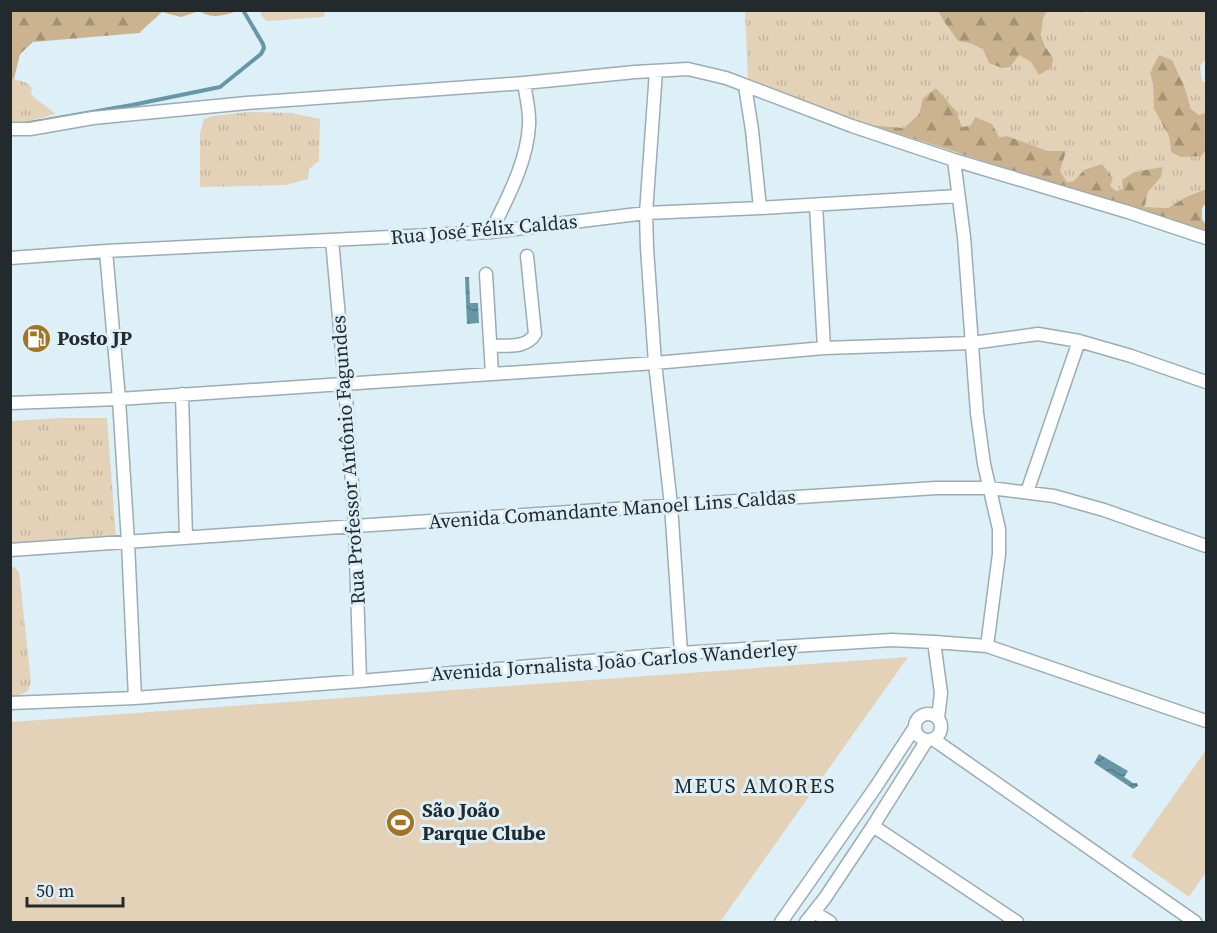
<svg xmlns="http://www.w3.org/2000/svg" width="1217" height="933" font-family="'Source Serif 4',serif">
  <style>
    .grass { fill: url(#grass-tufts) }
    .forest { fill: url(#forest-firs) }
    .garden { fill: #e4d2b8 }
    .water { fill: url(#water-waves) }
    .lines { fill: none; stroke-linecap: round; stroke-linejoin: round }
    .stream { stroke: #6797a6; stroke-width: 4 }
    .minor-casing { stroke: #9bacb2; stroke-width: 15 }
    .minor { stroke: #fff; stroke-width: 12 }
    .labels { text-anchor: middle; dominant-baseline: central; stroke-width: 6; stroke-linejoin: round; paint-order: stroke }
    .street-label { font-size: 20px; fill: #232a2d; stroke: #def0f7 }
    .poi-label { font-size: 20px; font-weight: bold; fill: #232a2d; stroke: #def0f7; text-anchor: start }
    .neighbourhood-label { font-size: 21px; letter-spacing: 1.5px; fill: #232a2d; stroke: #def0f7 }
  </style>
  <defs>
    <pattern id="grass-tufts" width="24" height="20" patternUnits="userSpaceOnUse" patternTransform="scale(1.5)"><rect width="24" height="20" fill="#e4d2b8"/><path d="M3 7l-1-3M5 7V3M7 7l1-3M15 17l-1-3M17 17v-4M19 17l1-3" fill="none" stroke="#c3b49e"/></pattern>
    <pattern id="forest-firs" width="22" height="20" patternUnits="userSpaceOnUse" patternTransform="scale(1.5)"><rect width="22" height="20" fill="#ccb38f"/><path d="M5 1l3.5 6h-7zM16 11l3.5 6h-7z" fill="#a59275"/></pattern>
    <pattern id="water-waves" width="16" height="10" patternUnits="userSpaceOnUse" patternTransform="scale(1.5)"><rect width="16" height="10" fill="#6797a6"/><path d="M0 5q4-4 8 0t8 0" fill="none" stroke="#547b88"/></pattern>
  </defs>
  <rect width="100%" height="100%" fill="#def0f7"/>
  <!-- grass -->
  <path class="grass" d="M1093 10 1206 11 1205 25 1206 28V59L1200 66 1202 81 1206 83V113L1199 115 1191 109 1185 88 1150 73 1153 85 1154 109 1169 136 1171 152 1201 156 1206 150V189L1186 197 1168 208 1143 207 1148 192 1161 177 1163 168 1134 172 1123 189 1116 191 1084 170 1074 181 1067 182 1060 171 1066 151H1048L1007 136 999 137 975 117 971 125 962 127 956 111 936 88 923 98 919 114 904 128 871 125 805 104 748 80 745 11H938L943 20 958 41 969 43 983 49 1019 55 1031 62 1053 58C1041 39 1037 32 1047 11H1083L1087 13Z
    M261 11H325L324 17 267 21 261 16Z
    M11 78 27 83 32 88 31 94C38 102 48 106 55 114L30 121 11 122Z
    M249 112 292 113 320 119 319 161 309 169 308 179 286 185 200 187V133L204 119 212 116Z
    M60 418H107L116 538 11 544V421Z
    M10 567H14L19 572 31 681 28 691 13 698H10Z"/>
  <!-- forest -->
  <path class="forest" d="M11 10H237V11C224 16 211 19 199 11L181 17 162 12 139 33 33 42 20 54 14 79 11 78Z
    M938 11H1047L1043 19 1041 35 1045 46 1053 58 1052 67 1039 75 1031 62 1019 55 1010 67 1002 68 989 63 983 49 969 43 958 41 943 20Z
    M1159 55 1172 60 1185 88 1191 109 1199 115 1206 113V150L1201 156 1181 157 1171 152 1169 136 1154 109 1153 85 1150 73Z
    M936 88 956 111 962 127 971 125 975 117 992 124 999 137 1007 136 1048 151H1066L1060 171 1067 182 1074 181 1084 170 1102 164 1113 178 1110 186 1116 191 1123 189 1122 180 1134 172 1163 167 1161 177 1148 192 1144 207 1168 208 1186 197 1206 189V203L1202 208V219L1206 225V232L871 125 904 128 919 114 923 98Z"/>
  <!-- garden -->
  <path class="garden" d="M908 657 720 922H11V722Z
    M1206 750V872L1189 897 1131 856Z"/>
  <!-- water -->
  <path class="water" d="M465 277H469L470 303H478L479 323 467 324Z
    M1099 754 1128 771 1124 777 1133 783H1137L1138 786 1133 789 1094 763Z"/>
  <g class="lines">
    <!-- stream -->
    <path class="stream" d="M24 124 132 105 220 87 261 54 264 48 263 44 243 10"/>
    <defs>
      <path id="minor" d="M656 71 646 213 647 248 655 363 671 505 681 653
        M745 86 752 130 760 208
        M10 129H30L93 118 247 103 524 83 635 72 688 69 726 78 852 126 954 160 1128 212 1206 238
        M954 160 964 237 977 413 984 464 999 529V554L987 646
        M816 205 824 348
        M491 232C507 198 527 163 529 125 530 111 526 97 524 83
        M332 240 345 384 355 526 360 681
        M106 251 119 399 128 542 135 698
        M10 258 106 251 491 232 646 213 760 208 958 196
        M486 274 492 374
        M491 346C507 345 526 349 535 334L527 256
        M182 394 186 538
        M10 403 119 399 492 374 655 363 824 348 972 343 1038 334 1079 341 1131 356 1206 382
        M1027 492 1079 341
        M10 550 355 526 936 488H990L1054 496 1104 510 1206 546
        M934 642 941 693 938 718
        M10 703 135 698 360 681 681 653 892 640 934 642 987 646 1206 721
        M915 727a13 13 0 1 1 26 0a13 13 0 1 1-26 0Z
        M933 739 1195 922
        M873 826 1017 922
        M814 912 830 922
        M781 922 875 788 915 727
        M806 922 825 898 873 826 927 740"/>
    </defs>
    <!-- minor casing -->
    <use href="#minor" class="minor-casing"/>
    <!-- minor -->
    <use href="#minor" class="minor"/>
  </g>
  <!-- icons -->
  <defs>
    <symbol id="fuel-disc" viewBox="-11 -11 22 22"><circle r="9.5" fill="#a17426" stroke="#def0f7"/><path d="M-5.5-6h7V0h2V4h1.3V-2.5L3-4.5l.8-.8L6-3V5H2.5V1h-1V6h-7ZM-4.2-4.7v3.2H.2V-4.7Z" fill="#fff"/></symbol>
    <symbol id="stadium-disc" viewBox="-11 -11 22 22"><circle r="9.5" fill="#a17426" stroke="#def0f7"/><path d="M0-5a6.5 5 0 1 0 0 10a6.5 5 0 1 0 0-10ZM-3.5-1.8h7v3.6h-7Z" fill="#fff"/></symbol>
  </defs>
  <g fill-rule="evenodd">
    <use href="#fuel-disc" x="20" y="322" width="33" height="33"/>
    <use href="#stadium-disc" x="384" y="806" width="33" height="33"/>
  </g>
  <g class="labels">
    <!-- street labels -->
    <g class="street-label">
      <text transform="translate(484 229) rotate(-5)">Rua José Félix Caldas</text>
      <text transform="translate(348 460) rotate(-94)">Rua Professor Antônio Fagundes</text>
      <text transform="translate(612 509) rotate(-4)">Avenida Comandante Manoel Lins Caldas</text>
      <text transform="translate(614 661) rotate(-4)">Avenida Jornalista João Carlos Wanderley</text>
    </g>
    <!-- poi labels -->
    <g class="poi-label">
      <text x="57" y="338">Posto JP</text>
      <text x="422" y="810">São João<tspan x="422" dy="23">Parque Clube</tspan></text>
    </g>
    <!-- neighbourhood labels -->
    <g class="neighbourhood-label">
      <text x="755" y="785">MEUS AMORES</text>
    </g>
  </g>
  <!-- border -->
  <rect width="1217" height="933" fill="none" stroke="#232a2d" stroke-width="24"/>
  <!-- scale -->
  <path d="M27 897v9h96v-9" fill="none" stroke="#232a2d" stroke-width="3"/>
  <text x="36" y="897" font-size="18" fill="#232a2d" stroke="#def0f7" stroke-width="4.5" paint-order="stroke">50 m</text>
</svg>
